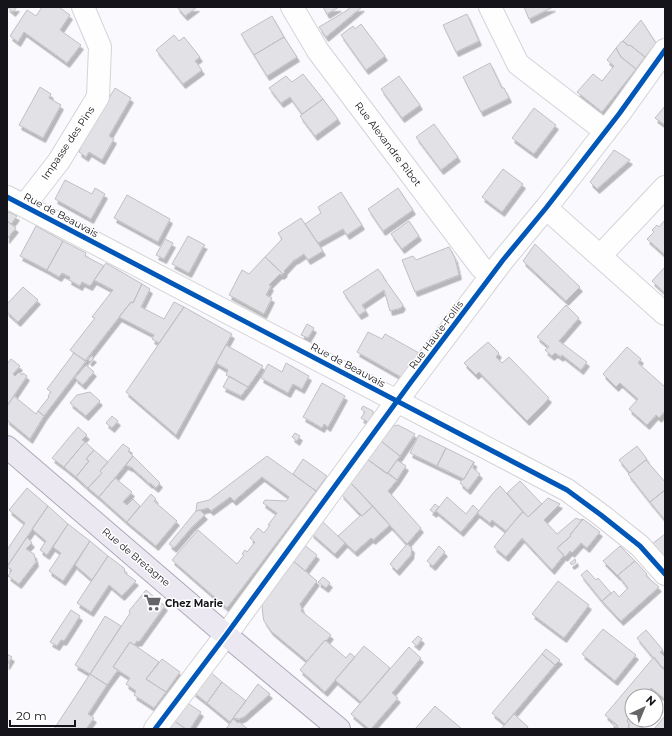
<svg xmlns="http://www.w3.org/2000/svg" width="672" height="736" font-family="Montserrat,sans-serif">
  <style>
    .building { fill: #e2e1e6; stroke: #c0bfc4; filter: url(#shadow) }
    .lines { fill: none; stroke-linecap: round; stroke-linejoin: round }
    .minor-casing { stroke: #d4d3d8; stroke-width: 24 }
    .major-casing { stroke: #aea9ba; stroke-width: 24 }
    .minor { stroke: #fefeff; stroke-width: 22 }
    .major { stroke: #ebe8f2; stroke-width: 22 }
    .cycleway-casing { stroke: #fff; stroke-width: 8 }
    .cycleway { stroke: #0057b8; stroke-width: 5 }
    .labels { text-anchor: middle; dominant-baseline: central; stroke-width: 3; stroke-linejoin: round; paint-order: stroke }
    .street-label { font-size: 10px; fill: #15141a; stroke: #fff }
    .poi-label { font-size: 10px; font-weight: bold; fill: #15141a; stroke: #fff; text-anchor: start }
  </style>
  <defs>
    <filter id="shadow"><feDropShadow dx="2.5" dy="4.5" stdDeviation="0" flood-color="#0004"/></filter>
  </defs>
  <rect width="100%" height="100%" fill="#faf9fd"/>
  <!-- building -->
  <path class="building" d="M7 7H17L13 12Z
    M42 7H59L70 15 60 30 81 45 67 63 24 32 18 42 10 36 27 10 36 16Z
    M177 7H197L185 16Z
    M323 7H339L327 14Z
    M351 7H362L326 37 319 27 346 11Z
    M524 7H553L529 19Z
    M467 14 479 41 456 52 443 25Z
    M272 16 284 37 254 55 241 34Z
    M641 20 656 43 645 57 630 45 629 46 623 41Z
    M361 24 385 56 366 70 341 35 353 26 355 29Z
    M174 35 179 41 184 37 200 57 195 61 202 70 183 84 156 50Z
    M284 37 297 57 267 76 254 55Z
    M622 41 629 46 630 45 645 57 636 69 621 57 616 48Z
    M616 48 621 57 636 69 602 112 577 92 593 74 602 81 614 66 607 60Z
    M490 63 502 88H504L509 98 481 112 463 77Z
    M303 74 323 99 302 114 290 97 281 103 269 88 286 76 292 82Z
    M399 76 420 105 402 118 381 89Z
    M40 87 51 94 49 98 61 105 43 138 19 125Z
    M115 88 131 98 109 136 114 139 102 160 89 152 86 157 79 152 82 144Z
    M323 99 338 119 315 136 300 116Z
    M665 106V125L655 118Z
    M534 108 556 125 534 154 512 138Z
    M434 124 458 157 441 170 416 137Z
    M614 150 630 160 597 189 590 182Z
    M503 169 523 184 502 212 482 197Z
    M65 180 92 194 95 188 105 194 91 219 55 199Z
    M398 188 413 210 383 231 368 209Z
    M341 192 362 225 347 235 343 229 318 243 305 224 321 213 318 207Z
    M127 195 170 219 158 242 114 218Z
    M9 212 17 216 11 224 7 221V214Z
    M301 218 323 251 308 260 304 254 295 260V259L284 271 285 272 283 274 265 257 282 239 278 233Z
    M665 220V255L647 239 654 232 652 230 657 225 659 227Z
    M7 221 16 228 7 239Z
    M409 221 419 236 402 249 391 234Z
    M36 226 63 241 47 270 20 256Z
    M188 236 205 245 203 247 189 273 172 264Z
    M165 239 173 243 164 259 156 255Z
    M63 241 86 253 85 256 104 266 90 286 82 282 80 286 69 280 70 277 62 273 59 277 47 270Z
    M535 244 580 287 566 301 523 261Z
    M449 247 455 258 459 275 415 292 402 260 413 256 416 260Z
    M265 257 283 274 281 275 280 274 269 285 271 286 266 295 272 298 264 314 229 295 242 270 249 274Z
    M106 263 142 284 133 303 131 302 85 361 70 350 95 318 92 317 113 290 94 280Z
    M665 267V293L652 281Z
    M378 269 384 277H383L403 305 401 308 390 311 384 290 362 305 366 311 359 315 343 292Z
    M142 284 150 289 141 307 164 319 174 302 184 307 159 343 152 339 154 335 119 317 131 302 133 303Z
    M23 287 38 300 18 322 7 312V304Z
    M566 305 579 318 559 341 587 362 581 370 562 355 561 357 555 353 552 356 545 350 549 347 537 337Z
    M184 307 232 334 176 435 126 392Z
    M307 324 314 328 308 338 301 335Z
    M368 332 382 339 385 334 419 353 401 377 357 352Z
    M488 342 499 353 496 357 502 363 509 357 549 398 544 404 527 421 479 372 476 375 464 363Z
    M226 345 263 366 248 387 226 375 228 370 216 363Z
    M627 347 641 359 638 363 665 387V411L659 418 656 415 647 425 629 409 638 399 620 383 616 387 603 374Z
    M74 353 86 361 44 416 38 411 49 397 48 396 51 392 47 389Z
    M91 356 94 358 90 362 88 360Z
    M11 359 20 366 13 374 15 376 19 372 22 375 23 373 27 376 7 406V364Z
    M286 363 309 376 302 389 293 384 288 393 261 378 268 364 282 372Z
    M86 365 94 372 83 385 75 378Z
    M229 376 248 387 241 396 223 387Z
    M322 383 345 396 328 427 324 424 322 428 303 417Z
    M90 392 100 401 86 416 70 403 77 395Z
    M14 396 36 414 38 411 44 416 30 439 7 420V406Z
    M363 406 373 411V416L368 422 361 418 365 412 361 409Z
    M112 416 118 421 112 428 106 423Z
    M398 425 415 434 400 456 381 441 393 426Z
    M78 427 87 435 82 440 85 442 64 467 52 458Z
    M295 433 300 436 297 441 292 437Z
    M419 435 446 448 437 466 410 453Z
    M381 441 400 456 387 474 367 459Z
    M85 442 94 450 86 459 89 461 76 477 64 467Z
    M123 444 130 449 128 451 133 456 99 497 88 488 102 473 100 471Z
    M637 446 647 459 630 473 619 460Z
    M446 448 474 462 464 479 437 466Z
    M94 450 108 462 100 471 102 473 88 488 76 477 89 461 86 459Z
    M133 456 160 483 156 488 150 483V484L131 467H130L126 465Z
    M267 456 316 491 227 608 172 560 198 530 237 564 244 555 242 554 245 550 247 552 255 542 250 538 258 528 264 533 270 525H268L277 513 263 503 265 500 286 501 289 497 262 477 234 501 230 497 211 511 208 508 196 511 197 503 209 500Z
    M303 459 327 476 316 491 293 474Z
    M367 459 397 480 388 491 421 528 407 544 350 482Z
    M397 460 406 466 397 480 388 473Z
    M646 460 665 482V490L650 502 628 474Z
    M474 462 473 468 480 474 468 490 460 483 463 479H464Z
    M115 478 132 492 123 502 127 505 133 499 140 506 127 522 99 497Z
    M520 481 542 504 528 517 507 493Z
    M350 482 373 506 362 516 341 494Z
    M500 486 523 512 506 531 492 520 490 523 477 513 494 492Z
    M27 488 48 506 8 565 7 564V550L25 523 9 510Z
    M665 490V520L650 502Z
    M151 494 156 499 154 501 177 521 156 546 127 522Z
    M447 497 466 514 473 505 479 511 461 532 436 511Z
    M548 498 560 504 544 520 557 534 576 518 580 520 583 519 570 535 571 536 557 548 564 555 552 570 522 538 506 557 494 547 521 513 523 512 528 517Z
    M435 504 439 507 434 513 430 510Z
    M48 506 68 524 47 555 40 550 46 541 32 529Z
    M373 506 390 525 373 540 371 538 355 552 338 536 361 515 362 516Z
    M200 510 205 515 192 527 174 548 169 544 196 511Z
    M583 519 600 532 587 548 581 543 572 553 570 551 565 557 557 548 571 536 570 535Z
    M321 520 345 543 335 554 311 533Z
    M68 524 90 541 63 581 49 571 61 553 53 547Z
    M665 534V558L652 544Z
    M27 537 32 543 26 549 34 554 36 562 19 584 8 576 12 570 7 567Z
    M90 541 108 556 92 580 75 565Z
    M303 544 317 555 305 571 291 559Z
    M407 544 412 548 411 555 397 571 390 564Z
    M439 546 445 552 433 566 427 561Z
    M620 546 635 561 618 575V576L603 561Z
    M108 556 124 568 125 573 136 581 122 596 109 585 91 612 77 603Z
    M291 559 317 581 300 604 302 609 301 611 331 635 326 641 325 640 307 661 271 631 264 621 263 616 262 604Z
    M575 559 576 562 572 565 570 563Z
    M635 561 647 574 646 576 659 587 621 621 602 601 614 591 619 597 628 588 618 575Z
    M587 570 596 580 598 578 611 593 602 601 581 575Z
    M323 577 330 583 326 588 318 582Z
    M558 581 589 605 564 638 532 614Z
    M146 590 165 606 139 642 137 641 134 645 130 642 113 667 118 670 107 685 90 674 130 613 129 611Z
    M71 610 80 616 64 641 61 640 57 646 50 642Z
    M105 616 121 626 90 674 75 665Z
    M603 629 636 655 615 681 582 654Z
    M646 630 663 650 660 652 665 657V666L662 668 637 638Z
    M418 636 422 639 417 646 412 642Z
    M325 640 346 658 350 653 355 657 325 692 300 670Z
    M130 642 159 662 146 679 166 692 154 708 134 695 136 691 126 684 130 678 113 667Z
    M364 646 390 668 361 702 335 680Z
    M409 647 421 658 392 693 398 698 371 729H369L351 714Z
    M546 649 560 660 555 665 542 654Z
    M7 654 12 657 7 665Z
    M542 654 555 665 505 724 492 713Z
    M654 657 665 671V699L651 688 644 696H632V711L628 715 630 717 627 721 629 724V728L628 729H618L617 725 605 715Z
    M162 659 180 672 166 692 146 679Z
    M209 671 222 682 207 703 193 692Z
    M90 674 107 685 88 714 94 718 86 729H54Z
    M222 682 246 701 230 722 207 703Z
    M258 684 270 694 244 717 239 719 233 718Z
    M186 702 201 712 190 729H186L173 720Z
    M435 706 436 707 462 729H415Z
    M514 714 528 727 527 729H501Z
    M630 717 632 719V720H634L644 729H628L629 724 627 721Z
    M664 717 665 719V729H654Z
    M233 719 238 723 239 722 248 729H226Z
    M173 720 186 729H166Z
    M612 722 617 725 618 729 611 723Z"/>
  <g class="lines">
    <defs>
      <path id="minor" d="M292 7 318 51 480 266 491 276
        M490 7 518 64 596 124 606 131
        M7 197 567 490 601 515 640 546 665 574
        M24 206 59 161 98 97 100 47 83 7
        M546 208 665 314
        M600 256 665 187
        M155 729 226 635 411 382 503 260 546 208 619 114 665 50"/>
      <path id="major" d="M7 447 226 635 339 729"/>
    </defs>
    <!-- minor casing -->
    <use href="#minor" class="minor-casing"/>
    <!-- major casing -->
    <use href="#major" class="major-casing"/>
    <!-- minor -->
    <use href="#minor" class="minor"/>
    <!-- major -->
    <use href="#major" class="major"/>
    <defs>
      <path id="cycleway" d="M7 197 567 490 601 515 640 546 665 574
        M155 729 226 635 411 382 503 260 546 208 619 114 665 50"/>
    </defs>
    <!-- cycleway casing -->
    <use href="#cycleway" class="cycleway-casing"/>
    <!-- cycleway -->
    <use href="#cycleway" class="cycleway"/>
  </g>
  <!-- icons -->
  <defs>
    <symbol id="supermarket-bare" viewBox="-9 -9 18 18"><path d="M-6-5.5h2.5l.6 2H6L4.5 2H-2.5L-4.4-4H-6ZM-1.5 3.2a1.3 1.3 0 1 0 .1 0ZM3 3.2a1.3 1.3 0 1 0 .1 0Z" fill="#656469" stroke="#fff" stroke-width="2.5" paint-order="stroke"/></symbol>
  </defs>
  <g fill-rule="evenodd">
    <use href="#supermarket-bare" x="140" y="590" width="25" height="25"/>
  </g>
  <g class="labels">
    <!-- street labels -->
    <g class="street-label">
      <text transform="translate(68 143) rotate(-56)">Impasse des Pins</text>
      <text transform="translate(388 144) rotate(53)">Rue Alexandre Ribot</text>
      <text transform="translate(61 215) rotate(28)">Rue de Beauvais</text>
      <text transform="translate(436 335) rotate(-53)">Rue Haute-Follis</text>
      <text transform="translate(348 365) rotate(28)">Rue de Beauvais</text>
      <text transform="translate(136 557) rotate(40)">Rue de Bretagne</text>
    </g>
    <!-- poi labels -->
    <g class="poi-label">
      <text x="165" y="603">Chez Marie</text>
    </g>
  </g>
  <!-- border -->
  <rect width="672" height="736" fill="none" stroke="#15141a" stroke-width="16"/>
  <!-- north arrow -->
  <g transform="translate(644 708) rotate(44)"><circle r="19" fill="#ffffff" stroke="#a1a1a3"/>
  <path d="M0-3L7 15L0 10L-7 15Z" fill="#656469"/>
  <text y="-6" font-size="11" font-weight="bold" text-anchor="middle" fill="#15141a">N</text>
  </g>
  <!-- scale -->
  <path d="M10 720v6h65v-6" fill="none" stroke="#15141a" stroke-width="2"/>
  <text x="16" y="720" font-size="12" fill="#15141a" stroke="#ffffff" stroke-width="3" paint-order="stroke">20 m</text>
</svg>
